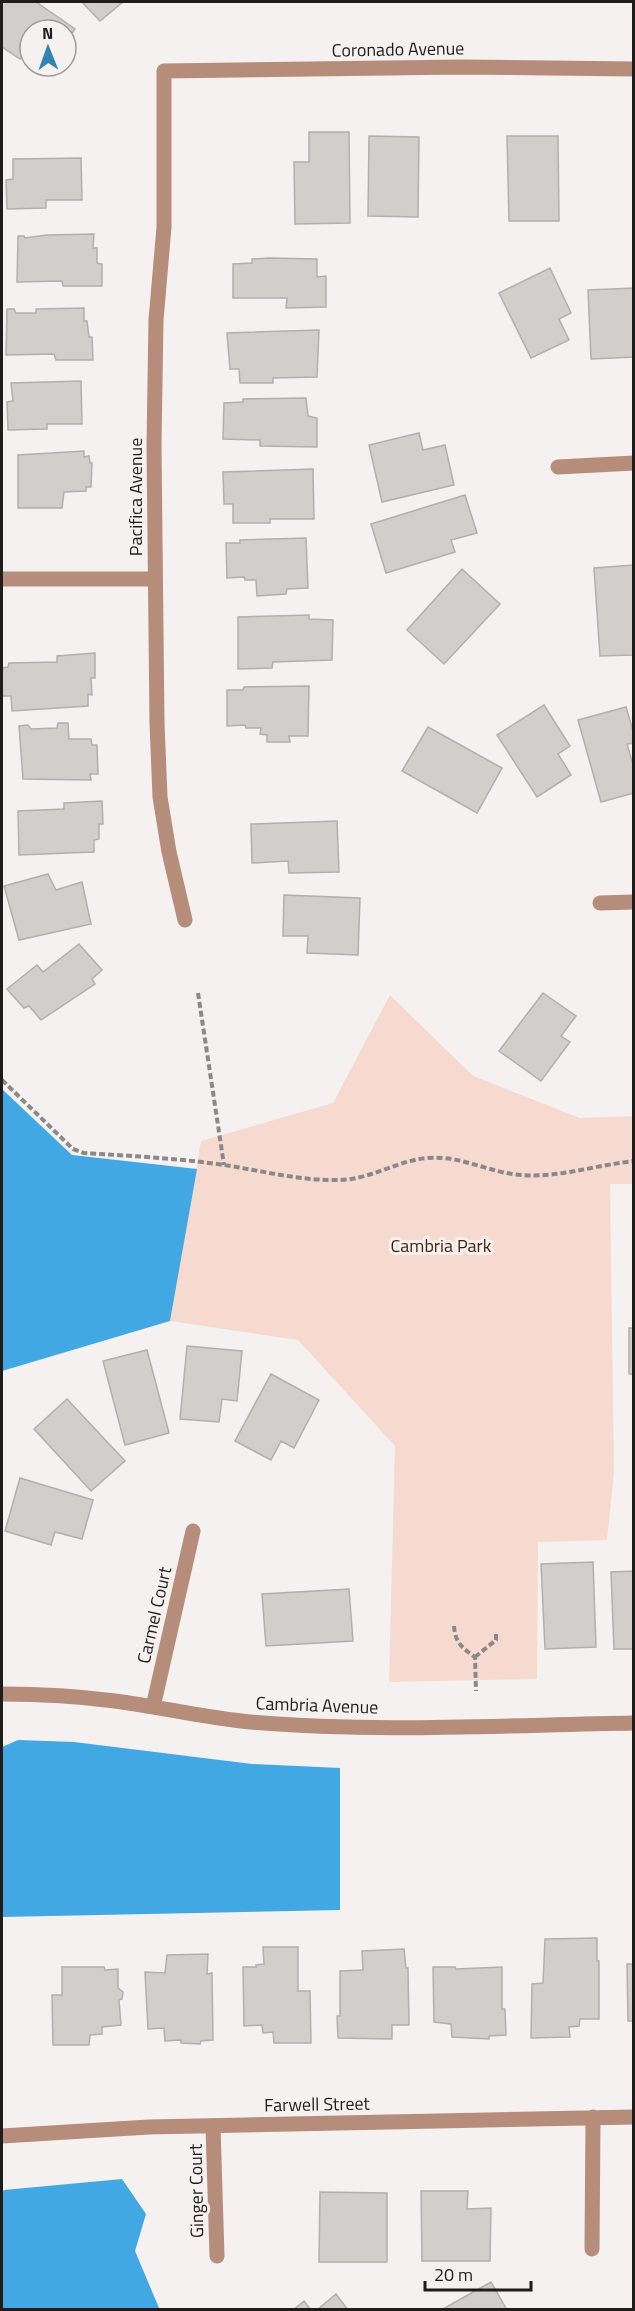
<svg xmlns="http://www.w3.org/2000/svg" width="635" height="2311" font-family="'Titillium Web',sans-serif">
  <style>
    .green { fill: #f6dad0 }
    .water { fill: #42a8e4 }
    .building { fill: #d1cecc; stroke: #b2afae; stroke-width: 1.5 }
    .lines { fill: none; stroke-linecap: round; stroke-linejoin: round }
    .path { stroke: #8b8988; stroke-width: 4; stroke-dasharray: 6 3; stroke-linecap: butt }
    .minor { stroke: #b68c7b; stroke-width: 15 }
    .labels { text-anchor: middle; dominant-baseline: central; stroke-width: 6; stroke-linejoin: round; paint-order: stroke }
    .street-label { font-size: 18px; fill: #1e1d1c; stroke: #f4f1f0 }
    .park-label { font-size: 18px; fill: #431e0e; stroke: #f4f1f0 }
  </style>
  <rect width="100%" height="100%" fill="#f4f1f0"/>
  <!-- green -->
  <path class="green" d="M390 995 473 1076 580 1118 633 1116V1184H610L614 1473 607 1540 538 1542 537 1679 389 1682 395 1446 298 1340 170 1321 201 1141 333 1103Z"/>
  <!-- water -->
  <path class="water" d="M2 1089 72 1155 197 1169 170 1321 2 1371Z
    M18 1740 74 1742 252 1764 340 1768V1910L2 1917V1747Z
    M122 2179 146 2214 135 2251 159 2308 158 2309H2V2192L4 2190Z"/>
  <!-- building -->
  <path class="building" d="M2 2H36L75 29 66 42V30H30V48L28 47 20 59 2 47Z
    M82 2H123L100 21Z
    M309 132H349L350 223 295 224 294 162H309Z
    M369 136 419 137 418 217 368 216Z
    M507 136H558L559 221H509Z
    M81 158 82 200H46V208L7 209 6 180 13 179V159Z
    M94 234 93 248H97V263L102 264V286H63L62 281 17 282 18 236H24L25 238 47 235Z
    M269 258 317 259V277L326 276V307L286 308 287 298H233V264L252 263V259Z
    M550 268 571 313 559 319 569 340 531 358 499 293Z
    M634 288V357L591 359 588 290Z
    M84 308V321H87L89 337H92L93 360H56L54 354 6 355 7 309H14L16 313H36V309Z
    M319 330 317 377 273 378V383H240L239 369H230L227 333Z
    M81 381 82 424H47V429L8 430 7 402 13 401 11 383Z
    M306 398 308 416 317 418V447L260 446V440L223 439 224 403 243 402V399Z
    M419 433 423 450 445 445 454 485 382 502 369 445Z
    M84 451V457L89 456 90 463H92L91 487H86V491L64 492 62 508H18V455Z
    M313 469 314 519H270V523H233V504H224L223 472Z
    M465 495 477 533 451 540 455 552 386 573 371 524Z
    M306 538 308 588 287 589 286 594 257 596 256 580H245L244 577 227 578 226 543H240V540Z
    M634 565V655L600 656 594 568Z
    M462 569 500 604 444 664 407 630Z
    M309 615V619L333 620 332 660 273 662 272 668 238 669V617Z
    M95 653V678H91L92 695 88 694V706L12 711 11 696H2V668L8 667 9 663 57 662V656Z
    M309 686 308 736H289L290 742H267V735L260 734 261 728H246L245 725 227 726V690H243L244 687Z
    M544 705 570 746 558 754 571 775 537 797 497 735Z
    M626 707 634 734V743L627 744 634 768V793L601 802 578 720Z
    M58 723H68L69 739H91L92 745H97L98 774H90L91 780 23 779 19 726 28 725 31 729 57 728Z
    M428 727 502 768 477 813 402 771Z
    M102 801 103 824H99V839L94 840V852L19 855 18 811 64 809V803Z
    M337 821 339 872 289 873 288 861 252 863 251 824Z
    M48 874 56 890 82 882 91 924 19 940 4 886Z
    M284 895 360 898 358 955 307 953 308 936H283Z
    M79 944 102 970 92 979 95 984 41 1020 29 1006 24 1008 7 989 37 965 43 972Z
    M543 993 576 1016 561 1036 570 1042 541 1081 499 1051Z
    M629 1328H634V1374H629Z
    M187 1346 242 1351 237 1401 222 1399 219 1422 180 1419Z
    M147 1350 169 1433 125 1445 103 1361Z
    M271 1374 319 1400 294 1448 281 1441 271 1460 235 1441Z
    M67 1399 125 1461 91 1491 34 1429Z
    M20 1478 93 1500 82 1539 55 1532 51 1545 5 1531Z
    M593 1562 596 1647 545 1649 541 1564Z
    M634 1571V1649H614L611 1572Z
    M349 1589 353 1641 266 1646 262 1594Z
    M597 1938V1961H599V2019H580L579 2026 569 2027 570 2037 531 2038 532 1984 543 1983 545 1939Z
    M263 1947H298V1991H310L311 2043H274L273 2032 263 2033 262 2025 244 2026 243 1967H256V1965L264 1964Z
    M404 1949 406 1968H408L409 2025H392V2039L338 2038 337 2016H340V1971L363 1970 362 1951Z
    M208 1954 207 1974 212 1973 213 2040 201 2041 200 2044 181 2043V2040L165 2041 164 2028 148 2029 145 1972 165 1973 167 1955Z
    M627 1964H634V2021H628Z
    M62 1967H104L105 1970 118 1969V1988L123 1992 122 1999 119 2000 121 2025 102 2027V2034L90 2035 89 2045H53L52 1995H62Z
    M433 1967H455L456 1969 502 1967V2009H505L506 2035 489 2036V2039L452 2037 451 2024 434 2022Z
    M421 2191H468L467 2209 491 2208 490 2261H422Z
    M320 2192 387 2193V2262H319Z
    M491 2282 507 2310H441Z
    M336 2294 348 2310H317Z
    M304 2301 311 2310H293Z"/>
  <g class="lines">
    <!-- path -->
    <path class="path" d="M198 993 224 1165
      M2 1080 73 1149 84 1153C130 1156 177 1158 224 1165 263 1171 301 1181 340 1180 372 1179 398 1160 428 1158 460 1155 490 1173 521 1175 559 1178 596 1165 634 1161
      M454 1626C455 1642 462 1648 475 1657L476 1691
      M475 1657 496 1640V1632"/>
    <!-- minor -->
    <path class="minor" d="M558 467 634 463
      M2 579H154
      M600 903 634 902
      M185 920 169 852 160 797 157 723 154 445 156 320 164 227V71L462 67 634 69
      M2 1694C40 1694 77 1696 115 1701 160 1707 205 1718 250 1722 377 1733 506 1725 634 1723
      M153 1707 193 1531
      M213 2126 217 2256
      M2 2136 149 2127 634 2117
      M592 2249 593 2117"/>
  </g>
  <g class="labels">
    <!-- street labels -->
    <g class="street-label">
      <text transform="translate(398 49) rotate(-1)">Coronado Avenue</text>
      <text transform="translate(135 497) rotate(-90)">Pacifica Avenue</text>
      <text transform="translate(154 1615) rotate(-77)">Carmel Court</text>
      <text transform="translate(317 1705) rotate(2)">Cambria Avenue</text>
      <text transform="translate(317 2104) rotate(-1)">Farwell Street</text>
      <text transform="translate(196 2191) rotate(-91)">Ginger Court</text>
    </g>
    <!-- park labels -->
    <g class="park-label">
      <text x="441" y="1245">Cambria Park</text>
    </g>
  </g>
  <!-- border -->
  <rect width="635" height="2311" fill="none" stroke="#1e1d1c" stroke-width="6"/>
  <!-- north arrow -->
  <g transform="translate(48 48) rotate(359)"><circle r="28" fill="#f4f1f0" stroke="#9e9c9b" stroke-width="1.5"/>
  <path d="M0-4.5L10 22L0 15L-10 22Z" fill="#3183b4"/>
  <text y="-9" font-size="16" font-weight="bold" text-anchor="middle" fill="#1e1d1c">N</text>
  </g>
  <!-- scale -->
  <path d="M425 2281v9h106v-9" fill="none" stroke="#1e1d1c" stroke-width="3"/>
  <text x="434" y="2281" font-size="18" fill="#1e1d1c" stroke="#f4f1f0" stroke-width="4.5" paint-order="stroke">20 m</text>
</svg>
